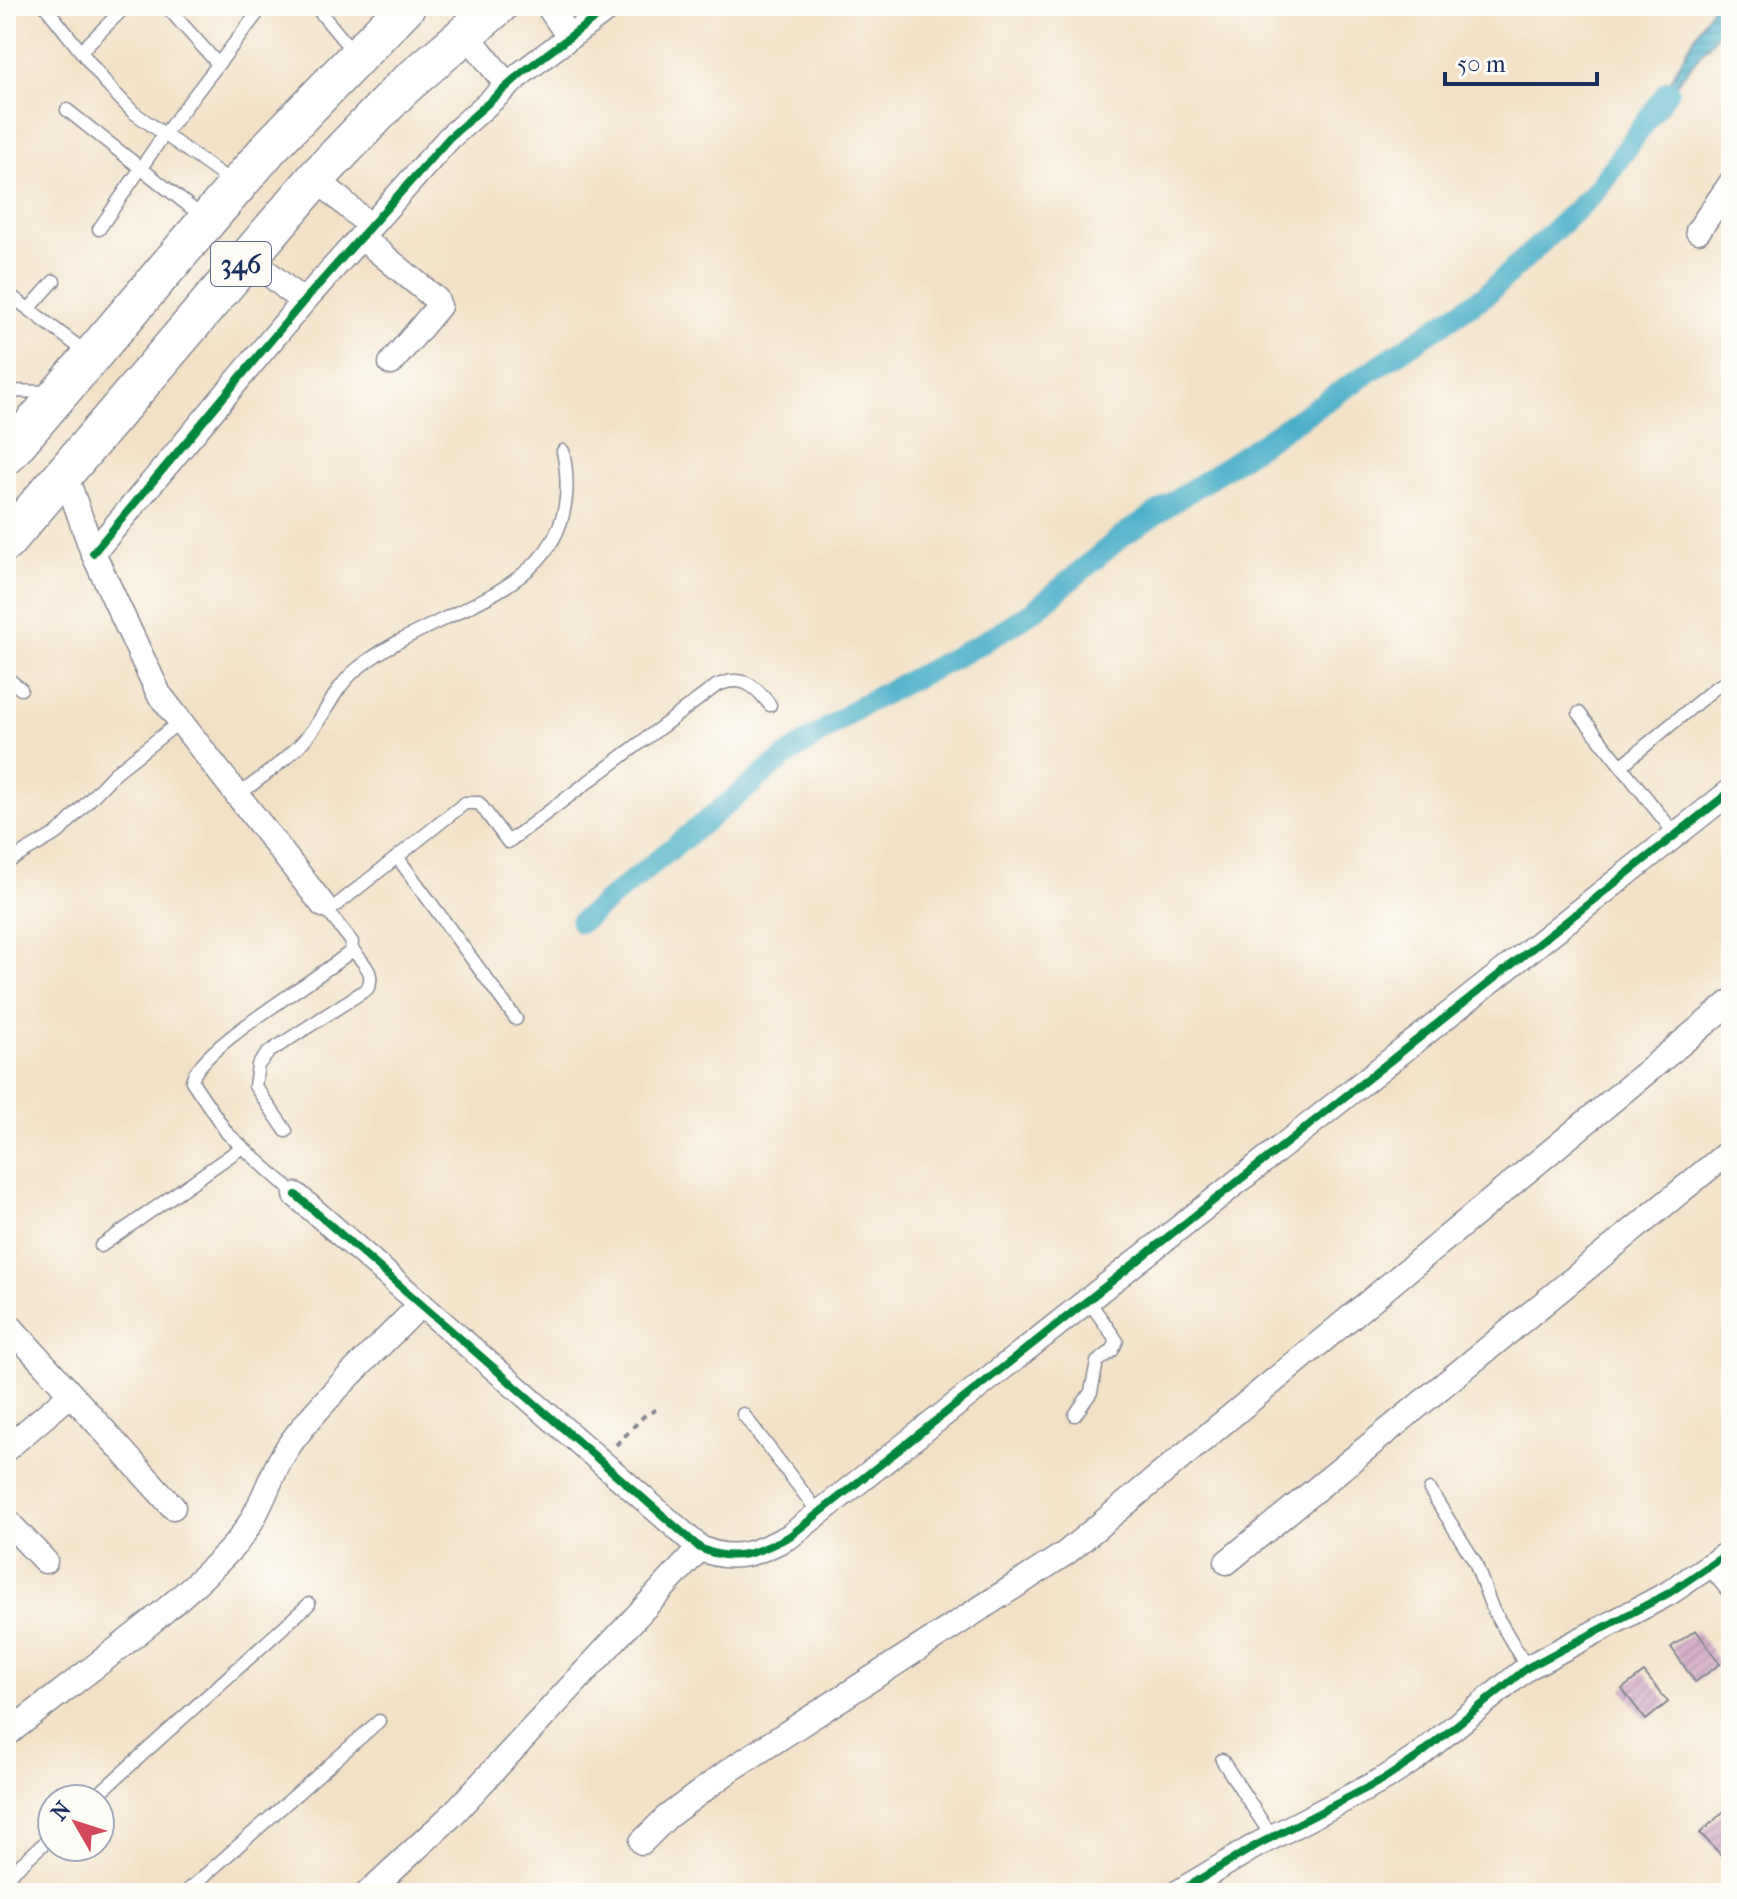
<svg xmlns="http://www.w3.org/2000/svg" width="1737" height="1899" font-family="'IM FELL French Canon',serif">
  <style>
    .water { fill: url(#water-rules); stroke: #326f93; stroke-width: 2 }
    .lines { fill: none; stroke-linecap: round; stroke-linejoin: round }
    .canal { stroke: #49afc8; stroke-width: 22 }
    .building { fill: url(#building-hatch) }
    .lane-casing { stroke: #878892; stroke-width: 15 }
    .street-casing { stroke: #878892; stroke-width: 27 }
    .primary-casing { stroke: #878892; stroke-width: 41 }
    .path { stroke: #878892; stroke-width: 4; stroke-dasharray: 6 6; stroke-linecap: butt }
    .lane { stroke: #fff; stroke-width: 12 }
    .street { stroke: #fff; stroke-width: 24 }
    .primary { stroke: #fff; stroke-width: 38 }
    .cycleway-casing { stroke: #fdfcf7; stroke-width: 13 }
    .cycleway { stroke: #00873e; stroke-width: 8 }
    .labels { text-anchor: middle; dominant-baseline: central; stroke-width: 6; stroke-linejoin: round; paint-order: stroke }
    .shield { fill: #fdfcf7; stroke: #5f6c8c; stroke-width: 2 }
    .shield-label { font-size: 26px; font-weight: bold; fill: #1b2f5e }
  </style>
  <defs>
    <pattern id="water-rules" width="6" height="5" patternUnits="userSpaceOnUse" patternTransform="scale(2)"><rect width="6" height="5" fill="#49afc8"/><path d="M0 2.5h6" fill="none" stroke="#3c8fa6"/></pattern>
    <pattern id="building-hatch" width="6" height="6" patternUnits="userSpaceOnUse" patternTransform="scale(2)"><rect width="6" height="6" fill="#cb9cbd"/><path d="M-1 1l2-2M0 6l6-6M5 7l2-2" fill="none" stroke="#a4809d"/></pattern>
  </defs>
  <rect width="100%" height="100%" fill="#fdfcf7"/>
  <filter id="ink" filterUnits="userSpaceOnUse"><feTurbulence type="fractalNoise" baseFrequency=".0125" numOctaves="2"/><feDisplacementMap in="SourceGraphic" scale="16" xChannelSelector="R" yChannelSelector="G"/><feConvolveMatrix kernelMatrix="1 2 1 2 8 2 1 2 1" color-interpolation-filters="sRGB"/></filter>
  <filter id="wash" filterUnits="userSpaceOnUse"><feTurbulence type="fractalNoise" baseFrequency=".006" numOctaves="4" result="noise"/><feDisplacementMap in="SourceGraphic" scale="32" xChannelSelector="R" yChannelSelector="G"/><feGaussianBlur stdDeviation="1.8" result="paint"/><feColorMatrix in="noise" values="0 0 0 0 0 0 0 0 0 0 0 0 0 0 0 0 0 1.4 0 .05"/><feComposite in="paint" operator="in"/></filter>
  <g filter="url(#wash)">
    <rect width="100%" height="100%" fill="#f3e1c6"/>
    <!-- water -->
    <path class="water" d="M1712 6H1731V18L1652 113Z"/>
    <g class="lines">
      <!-- canal -->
      <path class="canal" d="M581 922 785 757 862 705 979 645 1035 610 1122 536 1486 295 1595 192 1668 91"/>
    </g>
    <g id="blocks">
      <!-- building -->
      <path class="building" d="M1696 1630 1720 1664 1695 1682 1671 1647Z
        M1644 1672 1668 1702 1646 1720 1622 1689Z
        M1731 1805V1853L1723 1857 1700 1833Z"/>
    </g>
  </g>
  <g filter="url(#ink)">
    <use href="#blocks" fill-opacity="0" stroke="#878892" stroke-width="2"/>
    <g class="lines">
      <defs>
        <path id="lane" d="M45 6 109 87 133 112 233 183
          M166 6 218 64
          M315 6 354 53
          M81 51 126 6
          M67 110 203 217
          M99 229 163 136 263 6
          M6 292 87 353
          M29 309 54 281
          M6 391 51 392
          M6 677 21 689
          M1579 713 1676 835
          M1621 766 1715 688 1726 682 1731 684
          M236 797C261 777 290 759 310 733 327 712 335 687 357 669 441 600 592 596 563 451
          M398 858 516 1019
          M6 863 59 832 115 773 178 723
          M328 912 465 803H479L508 842 716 686C741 674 754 684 770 705
          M286 1131 255 1086 258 1065 269 1052 367 989C377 973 362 962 352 949
          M296 1195 227 1133 192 1081C199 1047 319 979 351 951L352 942 325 908
          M101 1246 241 1148
          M743 1414 819 1513
          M1075 1415 1091 1392 1097 1362 1112 1351 1117 1341 1088 1300
          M1430 1490 1475 1562 1492 1608 1527 1668
          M1222 1760 1272 1837
          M93 1799 309 1604
          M6 1878 52 1836
          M185 1893 379 1721"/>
        <path id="street" d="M548 6 569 37
          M465 32 507 85
          M316 178 370 226
          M1698 231 1731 183
          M361 237 436 299 439 306 391 363
          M248 256 303 302
          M64 471 93 553 159 694 323 905
          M93 553 303 302 449 138 523 72 611 6
          M296 1195 700 1548C733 1564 760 1552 790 1536L1731 791
          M6 1322 173 1507
          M6 1449 71 1394
          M6 1520 45 1561
          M1227 1562 1731 1150
          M1713 1564 1731 1586
          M6 1735C79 1677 166 1617 230 1550 264 1515 267 1472 296 1436 333 1388 380 1347 421 1304
          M642 1842 667 1817 730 1770 1066 1553 1731 1002
          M368 1893 451 1816 700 1548
          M1177 1893 1255 1846 1386 1778 1416 1758 1527 1668 1669 1593 1731 1551"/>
        <path id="primary" d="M6 456 270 147 406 6
          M6 542 316 178 402 88 498 6"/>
      </defs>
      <!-- lane casing -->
      <use href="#lane" class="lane-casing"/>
      <!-- street casing -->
      <use href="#street" class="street-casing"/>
      <!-- primary casing -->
      <use href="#primary" class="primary-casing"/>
      <!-- path -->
      <path class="path" d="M616 1445 644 1416 661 1407"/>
      <!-- lane -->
      <use href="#lane" class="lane"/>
      <!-- street -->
      <use href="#street" class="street"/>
      <!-- primary -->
      <use href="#primary" class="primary"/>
      <defs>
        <path id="cycleway" d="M93 553 303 302 449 138 523 72 611 6
          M296 1195 700 1548C733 1564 760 1552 790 1536L1731 791
          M1177 1893 1255 1846 1386 1778 1416 1758 1527 1668 1669 1593 1731 1551"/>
      </defs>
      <!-- cycleway casing -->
      <use href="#cycleway" class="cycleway-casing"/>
      <!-- cycleway -->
      <use href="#cycleway" class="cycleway"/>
    </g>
  </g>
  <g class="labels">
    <!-- shield labels -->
    <rect class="shield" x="211" y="242" width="60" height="44" rx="6"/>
    <g class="shield-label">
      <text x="241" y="264">346</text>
    </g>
  </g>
  <!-- margin -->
  <rect width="1737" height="1899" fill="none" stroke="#fdfcf7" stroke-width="32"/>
  <!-- north arrow -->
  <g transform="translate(76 1823) rotate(309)"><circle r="38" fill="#fdfcf7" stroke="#a3aaba" stroke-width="2"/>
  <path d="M0-6L14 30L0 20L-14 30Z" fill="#d1495b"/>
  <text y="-12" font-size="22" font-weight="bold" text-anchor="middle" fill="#1b2f5e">N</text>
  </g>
  <!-- scale -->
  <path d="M1445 72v12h152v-12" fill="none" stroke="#1b2f5e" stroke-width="4"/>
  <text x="1457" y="72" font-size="24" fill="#1b2f5e" stroke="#fdfcf7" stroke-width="6" paint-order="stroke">50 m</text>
</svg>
